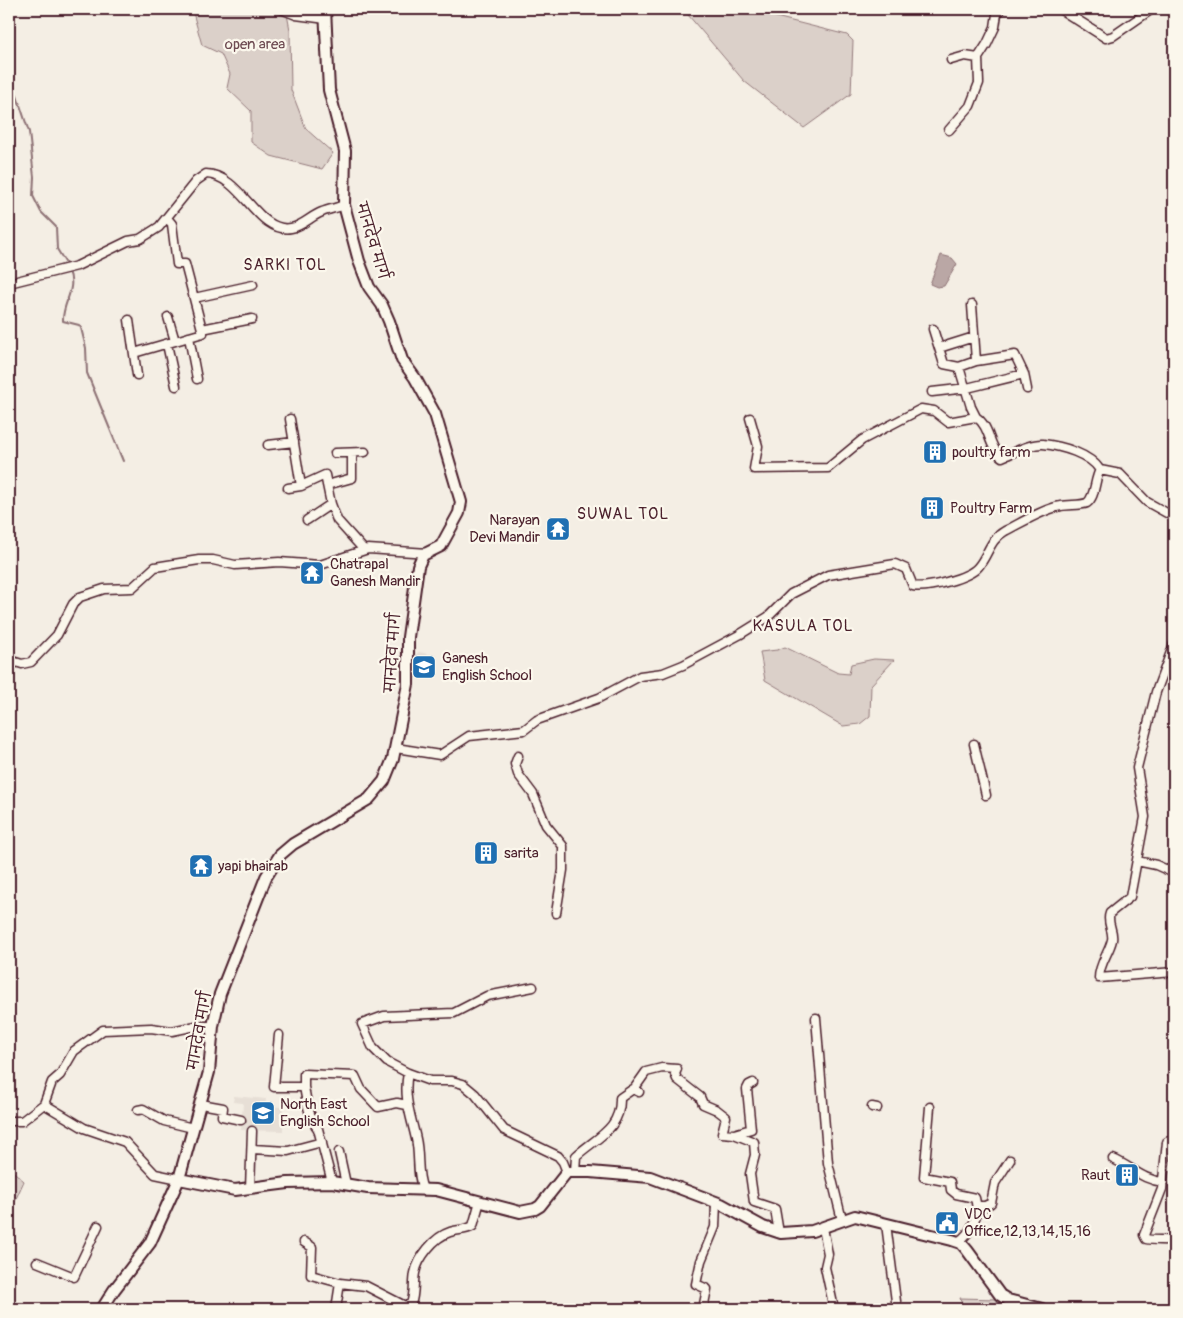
<svg xmlns="http://www.w3.org/2000/svg" width="1183" height="1318" font-family="Pangolin,'Playpen Sans Deva',sans-serif">
  <style>
    .built { fill: #e7dfd6 }
    .green { fill: #dbd0c9; stroke: #92787a }
    .water { fill: #baa7a5; stroke: #8d7174 }
    .lines { fill: none; stroke-linecap: round; stroke-linejoin: round }
    .stream { stroke: #8d7174; stroke-width: 2 }
    .minor-casing { stroke: #4a1f2b; stroke-width: 11 }
    .major-casing { stroke: #4a1f2b; stroke-width: 14 }
    .minor { stroke: #fbf7ec; stroke-width: 8 }
    .major { stroke: #fbf7ec; stroke-width: 10 }
    .labels { text-anchor: middle; dominant-baseline: central; stroke-width: 4.5; stroke-linejoin: round; paint-order: stroke }
    .park-label { font-size: 15px; fill: #6e4b52; stroke: #fbf7ec }
    .street-label { font-size: 15px; fill: #4a1f2b; stroke: #fbf7ec }
    .poi-label { font-size: 15px; fill: #4a1f2b; stroke: #fbf7ec; text-anchor: start }
    .neighbourhood-label { font-size: 16px; letter-spacing: 1px; fill: #4a1f2b; stroke: #fbf7ec }
  </style>
  <rect width="100%" height="100%" fill="#f4eee4"/>
  <filter id="ink" filterUnits="userSpaceOnUse"><feTurbulence type="fractalNoise" baseFrequency=".02" numOctaves="2"/><feDisplacementMap in="SourceGraphic" scale="10" xChannelSelector="R" yChannelSelector="G"/><feConvolveMatrix kernelMatrix="1 2 1 2 8 2 1 2 1" color-interpolation-filters="sRGB"/></filter>
  <g filter="url(#ink)">
    <!-- built -->
    <path class="built" d="M419 652 437 656 432 673 415 671V655Z
      M234 1096 266 1099 265 1106 283 1107V1131L241 1130 243 1103 233 1102Z"/>
    <!-- green -->
    <path class="green" d="M192 9H286L290 30 291 90 306 129 333 153 322 169 271 156 251 142V111L227 88 230 74 221 54 202 45Z
      M683 9H755L760 13 847 35 853 41 851 94 804 128 744 81Z
      M785 647 838 673 849 674 851 664 874 659 894 660 871 685 870 716 860 724 843 726 765 680 760 652 777 650Z
      M9 1172 15 1173 24 1181 9 1214Z
      M960 1298 996 1299 1008 1309H964Z"/>
    <!-- water -->
    <path class="water" d="M941 255 952 258 957 264 944 286 937 287 930 284Z"/>
    <g class="lines">
      <!-- stream -->
      <path class="stream" d="M9 72 29 132 34 177 33 196 41 212 56 227 57 249 68 267
        M69 271C77 290 62 303 63 321L79 325 81 328 86 348 87 373 123 461"/>
      <defs>
        <path id="minor" d="M281 9 296 15 326 19
          M1060 9 1106 38 1113 36 1152 9
          M951 60 965 56 978 58
          M949 130 970 106 979 83 978 58 987 44 995 27 997 14 1001 9
          M9 283 77 266 128 241 140 239 159 227 196 181 206 174C242 175 257 234 291 228 303 226 311 216 322 212 329 209 337 208 344 205
          M194 298 253 285
          M972 305 976 361
          M168 317 175 341
          M129 320 137 375
          M202 329 252 319
          M933 329 944 364 959 367 976 361 1015 355 1024 374 1027 389
          M189 337 197 379
          M167 344 176 386
          M939 348 974 337
          M134 353 203 333 185 264H177L172 224 167 218
          M959 367 971 407 976 417
          M932 392 967 388 1024 374
          M750 418 758 446 754 469 828 468 862 440 921 409 934 411 948 422 976 417C991 427 988 448 1002 457 1013 453 1031 443 1043 444 1062 446 1090 454 1100 470L1120 474 1147 502 1174 517
          M290 419 301 486
          M268 445 294 442
          M335 453 365 452
          M327 485 352 478V453
          M288 488 301 486 325 475 331 504 337 520 364 550
          M307 520 331 504
          M1174 644 1156 692 1137 768 1145 817 1130 897 1110 913C1106 923 1114 930 1112 940 1109 953 1099 964 1099 978L1174 972
          M9 660 22 664 31 662 57 635 73 604 80 597 104 589 132 588 155 567 199 560H213L235 565 279 562 320 565 368 549 428 553
          M974 744 986 795
          M396 748 440 755 469 736 524 730 537 720 599 698 640 676 663 673 683 665 739 635 768 617 791 594 828 575 895 564 906 569 913 586C927 589 969 578 978 567 989 554 989 540 1005 531 1021 523 1043 509 1061 506 1070 504 1079 506 1087 503 1096 496 1094 480 1100 470
          M518 756 515 764 518 774 533 794 546 825 563 846V870L556 913
          M1137 861 1156 865 1174 873
          M533 987 487 996 454 1013 384 1016 362 1024 373 1048 387 1062 408 1073 430 1081H452L463 1084 475 1094 504 1130 558 1156 563 1162 567 1172
          M816 1018 828 1163 842 1220
          M279 1035 274 1087H304V1074L355 1076 361 1089 378 1107 397 1103 407 1105
          M408 1073C403 1097 411 1116 416 1139 420 1156 416 1174 423 1189
          M1173 1075 1174 1078
          M753 1083 749 1085 747 1089 751 1129 734 1134 754 1142 755 1155 750 1174 754 1202 775 1209 779 1233
          M304 1087C307 1102 308 1116 318 1129L332 1182
          M634 1089 646 1072 662 1068 677 1069 675 1074 677 1079 700 1097 703 1104 717 1110 726 1117 722 1133 734 1134
          M44 1104 84 1128 125 1142 155 1174 179 1179
          M201 1104 223 1108 222 1116 241 1120
          M872 1107 877 1108
          M930 1107 924 1177 950 1182 951 1190 956 1194 975 1198C980 1216 972 1232 958 1242
          M138 1110 143 1109 164 1121 193 1128
          M9 1121H22L44 1104 52 1082 60 1075 74 1051 103 1030 151 1028 172 1031 196 1026H213
          M1174 1139 1167 1142 1162 1189 1144 1235 1146 1239C1155 1241 1165 1239 1174 1241
          M252 1149 288 1151 322 1142
          M339 1152 346 1184
          M1113 1159C1132 1167 1142 1180 1163 1182
          M575 1172 576 1156C597 1137 621 1129 620 1098L633 1089 639 1092
          M250 1189 252 1131
          M977 1206H985L991 1203 995 1183 1010 1160
          M886 1224 897 1309
          M823 1228 828 1254 825 1267 833 1304
          M304 1242 312 1247 311 1275 340 1283
          M37 1262 74 1277 98 1226
          M336 1309 340 1283 366 1286 405 1306 411 1304C415 1293 413 1284 415 1273 418 1258 434 1237 450 1232 458 1229 465 1231 473 1226L480 1201
          M703 1309 707 1289 696 1284 701 1261 715 1227 716 1203"/>
        <path id="major" d="M179 1179 235 1190 288 1183 332 1182 368 1188 436 1190 520 1212 535 1209 540 1206 567 1172H590L650 1177 721 1204 763 1227 781 1233 812 1231 855 1216 952 1240 961 1243 967 1250 1000 1295 1008 1300 1042 1309
          M102 1309 114 1290 150 1243 179 1179 209 1072 213 1026 220 994 266 877 280 855 293 844 369 799 384 781 393 759 408 684V637L418 566 423 555 441 546 459 513 461 502 435 414 415 378 402 360 389 321 382 305 369 287 359 261 344 205 345 151 329 90 325 9"/>
      </defs>
      <!-- minor casing -->
      <use href="#minor" class="minor-casing"/>
      <!-- major casing -->
      <use href="#major" class="major-casing"/>
      <!-- minor -->
      <use href="#minor" class="minor"/>
      <!-- major -->
      <use href="#major" class="major"/>
    </g>
  </g>
  <!-- icons -->
  <defs>
    <symbol id="building-square" viewBox="-11 -11 22 22"><rect x="-9" y="-9" width="18" height="18" rx="4" fill="#1f6fb2" stroke="#fbf7ec"/><path d="M-4-6H4V6H1V3H-1V6H-4ZM-2.5-4.3h1.7v1.8h-1.7ZM.8-4.3h1.7v1.8H.8ZM-2.5-1h1.7V.8h-1.7ZM.8-1h1.7V.8H.8Z" fill="#fff"/></symbol>
    <symbol id="temple-square" viewBox="-11 -11 22 22"><rect x="-9" y="-9" width="18" height="18" rx="4" fill="#1f6fb2" stroke="#fbf7ec"/><path d="M0-6L5-2H3V0L6.5 2.5H4V6H1.5V3h-3V6H-4V2.5H-6.5L-3 0V-2H-5Z" fill="#fff"/></symbol>
    <symbol id="school-square" viewBox="-11 -11 22 22"><rect x="-9" y="-9" width="18" height="18" rx="4" fill="#1f6fb2" stroke="#fbf7ec"/><path d="M0-5L7-2L0 1L-7-2ZM-4 1L0 2.5L4 1V4Q0 6-4 4Z" fill="#fff"/></symbol>
    <symbol id="civic-square" viewBox="-11 -11 22 22"><rect x="-9" y="-9" width="18" height="18" rx="4" fill="#1f6fb2" stroke="#fbf7ec"/><path d="M-.6-6.5H3V-4.5H.6V-3L4-1V1h2V6H-6V1h2V-1L-.6-3ZM-1.2 2.5V6h2.4V2.5Z" fill="#fff"/></symbol>
  </defs>
  <g fill-rule="evenodd">
    <use href="#building-square" x="921" y="438" width="28" height="28"/>
    <use href="#building-square" x="918" y="494" width="28" height="28"/>
    <use href="#temple-square" x="544" y="515" width="28" height="28"/>
    <use href="#temple-square" x="298" y="559" width="28" height="28"/>
    <use href="#school-square" x="410" y="653" width="28" height="28"/>
    <use href="#building-square" x="472" y="839" width="28" height="28"/>
    <use href="#temple-square" x="187" y="852" width="28" height="28"/>
    <use href="#school-square" x="249" y="1099" width="28" height="28"/>
    <use href="#building-square" x="1113" y="1161" width="28" height="28"/>
    <use href="#civic-square" x="933" y="1209" width="28" height="28"/>
  </g>
  <g class="labels">
    <!-- park labels -->
    <g class="park-label">
      <text x="255" y="44">open area</text>
    </g>
    <!-- street labels -->
    <g class="street-label">
      <text transform="translate(372 241) rotate(73)">मानदेव मार्ग</text>
      <text transform="translate(393 653) rotate(-86)">मानदेव मार्ग</text>
      <text transform="translate(200 1031) rotate(-80)">मानदेव मार्ग</text>
    </g>
    <!-- poi labels -->
    <g class="poi-label">
      <text x="952" y="452">poultry farm</text>
      <text x="950" y="508">Poultry Farm</text>
      <text x="540" y="520" text-anchor="end">Narayan<tspan x="540" dy="17">Devi Mandir</tspan></text>
      <text x="330" y="564">Chatrapal<tspan x="330" dy="17">Ganesh Mandir</tspan></text>
      <text x="442" y="658">Ganesh<tspan x="442" dy="17">English School</tspan></text>
      <text x="504" y="853">sarita</text>
      <text x="218" y="866">yapi bhairab</text>
      <text x="280" y="1104">North East<tspan x="280" dy="17">English School</tspan></text>
      <text x="1110" y="1175" text-anchor="end">Raut</text>
      <text x="964" y="1214">VDC<tspan x="964" dy="17">Office,12,13,14,15,16</tspan></text>
    </g>
    <!-- neighbourhood labels -->
    <g class="neighbourhood-label">
      <text x="285" y="265">SARKI TOL</text>
      <text x="623" y="514">SUWAL TOL</text>
      <text x="803" y="626">KASULA TOL</text>
    </g>
  </g>
  <!-- margin -->
  <rect width="1183" height="1318" fill="none" stroke="#fbf7ec" stroke-width="30"/>
  <rect x="15" y="15" width="1153" height="1288" fill="none" stroke="#4a1f2b" stroke-width="2" filter="url(#ink)"/>
</svg>
